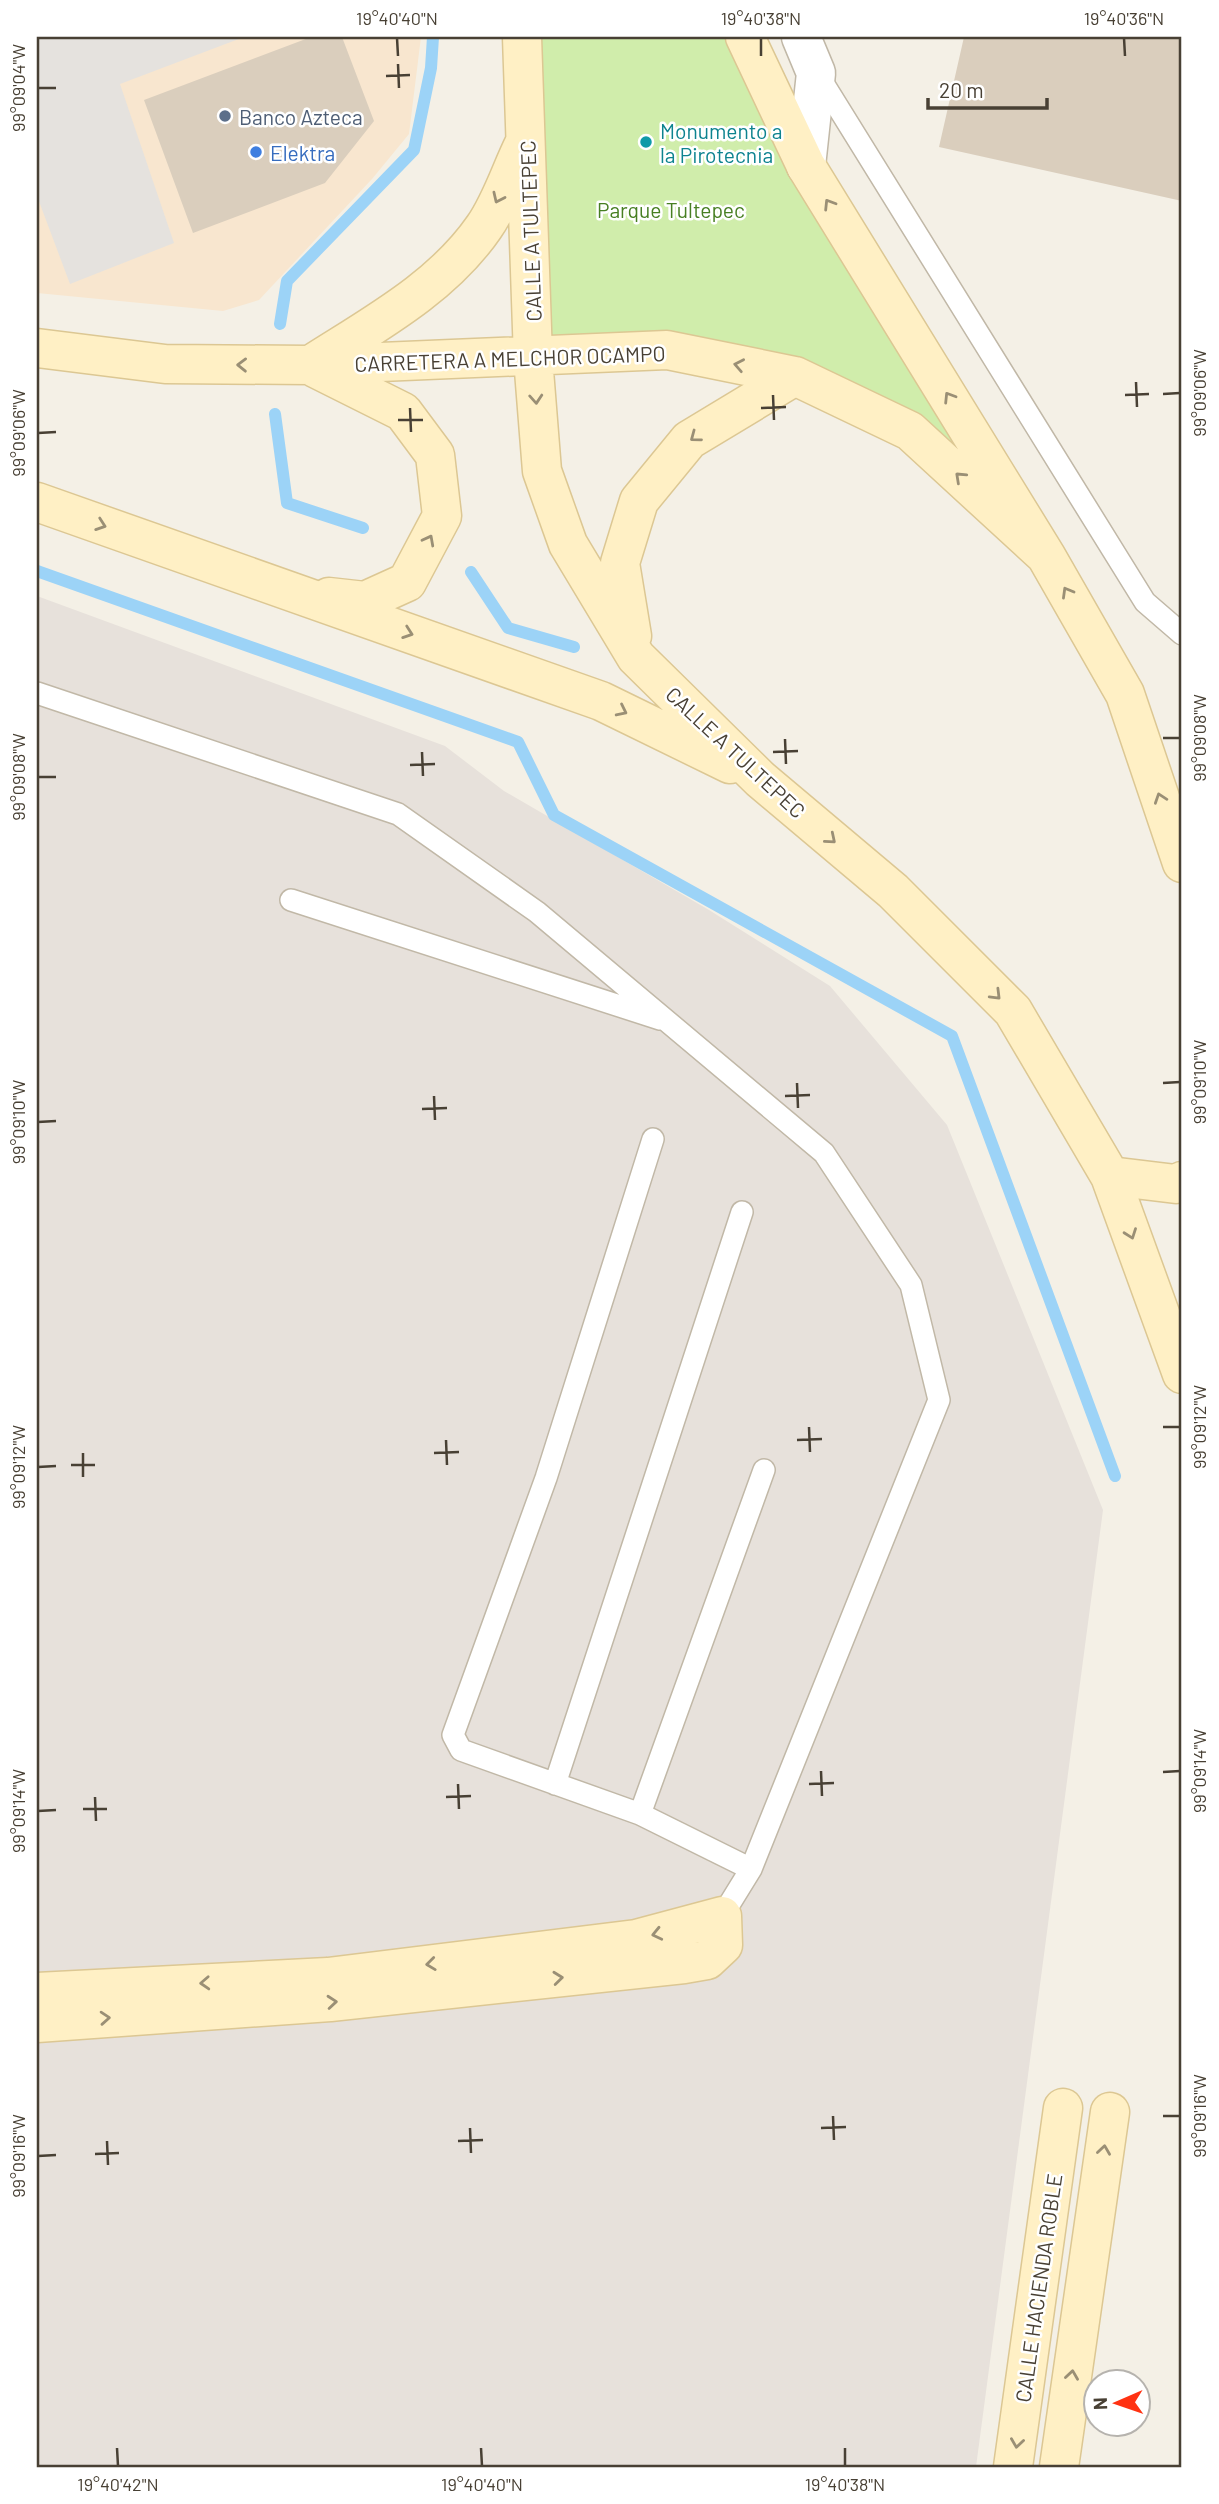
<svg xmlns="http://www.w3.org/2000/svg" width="1219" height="2504" font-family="Barlow,sans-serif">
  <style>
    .commercial { fill: #f8e6cf }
    .industrial { fill: #e7e1db }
    .green { fill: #d0edab }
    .parking { fill: #e5e2de }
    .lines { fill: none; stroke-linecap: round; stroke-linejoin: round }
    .stream { stroke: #9cd3f7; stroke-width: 12 }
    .building { fill: #dacebd }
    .service-casing { stroke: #c1b8a7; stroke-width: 24 }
    .minor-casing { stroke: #c1b8a7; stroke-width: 41 }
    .secondary-casing { stroke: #dcc793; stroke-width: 41 }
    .service { stroke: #fff; stroke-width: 21 }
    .minor { stroke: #fff; stroke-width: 38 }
    .secondary { stroke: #fff0c5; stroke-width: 38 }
    .oneway { stroke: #9a8f75 }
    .ticks { fill: none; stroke: #484034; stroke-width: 2.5 }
    .service-dot { fill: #5c6f8a; stroke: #fff; stroke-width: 2.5 }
    .culture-dot { fill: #0f9aa8; stroke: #fff; stroke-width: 2.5 }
    .shop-dot { fill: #3f7fe0; stroke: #fff; stroke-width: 2.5 }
    .labels { text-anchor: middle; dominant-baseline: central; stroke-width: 5; stroke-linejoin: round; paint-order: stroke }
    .service-label { font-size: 21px; fill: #4e5e75; stroke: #fff; text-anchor: start }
    .culture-label { font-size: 21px; fill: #0d838f; stroke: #fff; text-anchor: start }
    .shop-label { font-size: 21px; fill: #366cbe; stroke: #fff; text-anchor: start }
    .park-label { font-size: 21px; fill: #477f22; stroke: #fff }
    .street-label { font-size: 21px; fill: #484034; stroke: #fff }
    .neatline { fill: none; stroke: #484034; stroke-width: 2.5 }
    .ticks-label { font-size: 18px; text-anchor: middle; fill: #484034 }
  </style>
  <rect width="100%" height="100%" fill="#f4f0e6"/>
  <!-- commercial -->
  <path class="commercial" d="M37 37H421L409 134 372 179 259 300 223 311 37 293Z"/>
  <!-- industrial -->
  <path class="industrial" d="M37 596 445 746 504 791 709 910 830 986 947 1125 1103 1510 976 2467H37Z"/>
  <!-- green -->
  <path class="green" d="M520 37H749L1041 552 811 379 536 354Z"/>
  <!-- parking -->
  <path class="parking" d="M37 37H244L120 84 174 243 70 284 37 196Z"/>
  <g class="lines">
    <!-- stream -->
    <path class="stream" d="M280 324 287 281 414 150 431 68 433 37
      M275 414 287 503 363 528
      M37 571 518 742 554 815 952 1036 1115 1476
      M471 572 508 628 574 647"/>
  </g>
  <!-- building -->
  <path class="building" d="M311 37H342L374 121 325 183 193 233 144 100Z
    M964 37H1182V201L939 147Z"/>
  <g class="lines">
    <defs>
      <path id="service" d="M818 75 1145 602 1182 634
        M37 693 398 814 537 912 824 1153 911 1285 939 1400 751 1869 722 1916
        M291 900 660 1019
        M653 1139 546 1478 453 1735 461 1750 640 1814 751 1869
        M555 1784 742 1212
        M640 1814 764 1470"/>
      <path id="minor" d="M801 37 816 73 806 166"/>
      <path id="secondary" d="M522 37 533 358 542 471 568 544 636 657 760 779 893 891 1013 1011 1110 1176 1182 1374
        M745 37 806 166 1046 556 1125 694 1182 863
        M37 348 165 364 310 365 667 350 795 376 910 431 1046 556
        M312 364C373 325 442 288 484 227 501 203 511 170 524 144
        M315 368 403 412 435 455 442 516 407 582 365 601 329 597
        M37 502 601 701 730 764
        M632 636 620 563 639 501 689 440 795 376
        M1110 1176 1176 1184 1182 1181
        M37 1992 328 1977 636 1939 722 1916 723 1945 707 1960 684 1964 330 2002 37 2023
        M1013 2467 1063 2108
        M1059 2467 1110 2112"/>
    </defs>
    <!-- service casing -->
    <use href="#service" class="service-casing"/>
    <!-- minor casing -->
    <use href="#minor" class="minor-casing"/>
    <!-- secondary casing -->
    <use href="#secondary" class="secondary-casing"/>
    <!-- service -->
    <use href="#service" class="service"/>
    <!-- minor -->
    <use href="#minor" class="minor"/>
    <!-- secondary -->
    <use href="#secondary" class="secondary"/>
  </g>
  <!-- one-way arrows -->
  <defs><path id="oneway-chevron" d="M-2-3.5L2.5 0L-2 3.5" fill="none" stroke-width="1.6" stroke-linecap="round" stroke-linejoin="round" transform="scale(1.75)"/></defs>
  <g class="oneway">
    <use href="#oneway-chevron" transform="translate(498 198) rotate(115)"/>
    <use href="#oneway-chevron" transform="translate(829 204) rotate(-122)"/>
    <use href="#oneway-chevron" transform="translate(242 365) rotate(-179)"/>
    <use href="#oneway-chevron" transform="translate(739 365) rotate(-169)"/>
    <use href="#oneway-chevron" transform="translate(949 397) rotate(-122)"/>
    <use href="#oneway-chevron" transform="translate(536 399) rotate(86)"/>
    <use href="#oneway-chevron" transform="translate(695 437) rotate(143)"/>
    <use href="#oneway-chevron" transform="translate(960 477) rotate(-137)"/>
    <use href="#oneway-chevron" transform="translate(101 525) rotate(19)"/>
    <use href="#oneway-chevron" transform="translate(429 540) rotate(-62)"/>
    <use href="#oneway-chevron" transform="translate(1067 592) rotate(-120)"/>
    <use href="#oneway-chevron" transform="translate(408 633) rotate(19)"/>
    <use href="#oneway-chevron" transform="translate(622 711) rotate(26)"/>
    <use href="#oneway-chevron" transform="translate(1160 798) rotate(-109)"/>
    <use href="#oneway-chevron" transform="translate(831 839) rotate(40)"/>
    <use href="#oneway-chevron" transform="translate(996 995) rotate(45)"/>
    <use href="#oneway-chevron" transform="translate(1131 1234) rotate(70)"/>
    <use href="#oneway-chevron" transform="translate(657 1934) rotate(167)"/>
    <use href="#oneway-chevron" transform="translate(431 1964) rotate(173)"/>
    <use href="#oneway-chevron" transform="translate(558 1978) rotate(-6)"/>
    <use href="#oneway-chevron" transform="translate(205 1983) rotate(177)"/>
    <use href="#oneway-chevron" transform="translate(332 2002) rotate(-5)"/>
    <use href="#oneway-chevron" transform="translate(105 2018) rotate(-4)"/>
    <use href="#oneway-chevron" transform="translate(1104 2150) rotate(-82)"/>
    <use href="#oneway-chevron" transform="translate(1072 2375) rotate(-82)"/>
    <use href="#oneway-chevron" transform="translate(1017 2443) rotate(98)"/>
  </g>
  <!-- ticks -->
  <path class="ticks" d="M397 38 398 56M761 38V56M1124 38 1125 56M398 64 399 88M386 76 410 75M38 88H56M1136 382 1137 407M1163 394 1180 393M773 395 774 420M1125 395 1149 394M410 408 411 432M761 408 786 407M398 420H423M38 433 56 432M1163 738H1180M785 739 786 764M422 752 423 776M773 752 798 751M410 765 435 764M38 777H56M797 1083 798 1108M1163 1083 1180 1082M434 1096 435 1120M785 1096 810 1095M422 1109 447 1108M38 1122 56 1121M809 1427 810 1452M1163 1427H1180M446 1440 447 1465M797 1440 822 1439M83 1453V1477M434 1453 459 1452M71 1465H95M38 1467 56 1466M821 1771 822 1796M1163 1772 1180 1771M458 1784 459 1809M809 1784 834 1783M95 1797 96 1821M446 1797 471 1796M83 1809H107M38 1811 56 1810M833 2116 834 2140M1163 2116H1180M470 2128 471 2153M821 2128 846 2127M107 2141 108 2165M458 2141 483 2140M95 2154 119 2153M38 2156 56 2155M117 2448 118 2466M481 2448 482 2466M845 2448V2466"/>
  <!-- markers -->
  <circle class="service-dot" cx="225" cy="116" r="7"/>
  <circle class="culture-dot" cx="646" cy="142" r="7"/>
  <circle class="shop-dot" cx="256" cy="152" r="7"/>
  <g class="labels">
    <!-- service labels -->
    <g class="service-label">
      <text x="239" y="116">Banco Azteca</text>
    </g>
    <!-- culture labels -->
    <g class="culture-label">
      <text x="660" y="130">Monumento a<tspan x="660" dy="24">la Pirotecnia</tspan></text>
    </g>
    <!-- shop labels -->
    <g class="shop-label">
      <text x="270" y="152">Elektra</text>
    </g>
    <!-- park labels -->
    <g class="park-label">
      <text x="671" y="209">Parque Tultepec</text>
    </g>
    <!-- street labels -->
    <g class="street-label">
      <text transform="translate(530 231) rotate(-92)">CALLE A TULTEPEC</text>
      <text transform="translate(510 358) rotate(-2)">CARRETERA A MELCHOR OCAMPO</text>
      <text transform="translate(736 752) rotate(43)">CALLE A TULTEPEC</text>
      <text transform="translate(1038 2288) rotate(-82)">CALLE HACIENDA ROBLE</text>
    </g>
  </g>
  <!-- border -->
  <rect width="1219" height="2504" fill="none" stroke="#ffffff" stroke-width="77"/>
  <!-- north arrow -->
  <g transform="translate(1117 2403) rotate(268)"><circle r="33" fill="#ffffff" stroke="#b6b3ae" stroke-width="2"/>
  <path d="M0-5L12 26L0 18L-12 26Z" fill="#ff3212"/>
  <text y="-10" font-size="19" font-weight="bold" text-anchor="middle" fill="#484034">N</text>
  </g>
  <!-- scale -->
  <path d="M928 98v10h119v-10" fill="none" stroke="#484034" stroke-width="3.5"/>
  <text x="939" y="98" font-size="21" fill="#484034" stroke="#ffffff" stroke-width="5" paint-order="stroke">20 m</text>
  <rect x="38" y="38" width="1142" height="2428" class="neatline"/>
  <g class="ticks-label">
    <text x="397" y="25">19°40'40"N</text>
    <text x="761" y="25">19°40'38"N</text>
    <text x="1124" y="25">19°40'36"N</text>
    <text transform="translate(19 88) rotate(-90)" y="6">99°09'04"W</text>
    <text transform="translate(1200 393) rotate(-90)" y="6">99°09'06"W</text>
    <text transform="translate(19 433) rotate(-90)" y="6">99°09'06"W</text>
    <text transform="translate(1200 738) rotate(-90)" y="6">99°09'08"W</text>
    <text transform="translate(19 777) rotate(-90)" y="6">99°09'08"W</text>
    <text transform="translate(1200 1082) rotate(-90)" y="6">99°09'10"W</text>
    <text transform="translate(19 1122) rotate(-90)" y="6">99°09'10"W</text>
    <text transform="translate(1200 1427) rotate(-90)" y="6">99°09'12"W</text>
    <text transform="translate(19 1467) rotate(-90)" y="6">99°09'12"W</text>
    <text transform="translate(1200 1771) rotate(-90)" y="6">99°09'14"W</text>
    <text transform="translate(19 1811) rotate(-90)" y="6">99°09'14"W</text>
    <text transform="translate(1200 2116) rotate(-90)" y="6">99°09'16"W</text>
    <text transform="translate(19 2156) rotate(-90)" y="6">99°09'16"W</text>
    <text x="118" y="2491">19°40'42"N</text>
    <text x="482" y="2491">19°40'40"N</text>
    <text x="845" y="2491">19°40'38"N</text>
  </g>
</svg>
